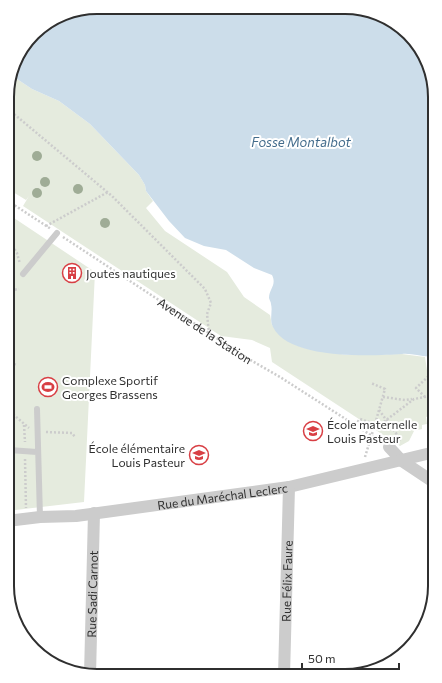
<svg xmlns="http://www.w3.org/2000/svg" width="442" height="683" font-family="Commissioner,sans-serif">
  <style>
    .green { fill: #e5ebde }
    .water { fill: #ccddea }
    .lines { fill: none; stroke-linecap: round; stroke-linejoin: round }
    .path { stroke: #ccc; stroke-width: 2.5; stroke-dasharray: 2 2; stroke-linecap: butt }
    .service { stroke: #ccc; stroke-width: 6 }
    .minor { stroke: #ccc; stroke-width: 12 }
    .tree { fill: #9fac96 }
    .labels { text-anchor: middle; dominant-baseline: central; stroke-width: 4; stroke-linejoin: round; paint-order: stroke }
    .poi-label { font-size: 12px; fill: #2f2f2f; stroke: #fff; text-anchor: start }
    .street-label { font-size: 12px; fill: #2f2f2f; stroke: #fff }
    .water-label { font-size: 13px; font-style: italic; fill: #436c8c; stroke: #fff }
    .rim { fill: none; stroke: #2f2f2f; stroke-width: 2 }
  </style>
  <rect width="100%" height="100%" fill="#fff"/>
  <!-- green -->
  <path class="green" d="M11 75 32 89 59 101 90 124 139 175 145 185 146 191 153 201 146 208 165 231 227 272 244 297 270 315 272 325 296 345 308 349 347 355 402 354 425 357 428 377 435 379V414L426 417 427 424 422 425V429L414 431 409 441 400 446 272 362 270 348 252 340 221 336 23 206 29 196 26 200 8 189V85Z
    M8 214 95 272 84 502 7 511Z"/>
  <!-- water -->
  <path class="water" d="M362 9 400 26 414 44 413 51H419L428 62 435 97V356C422 358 414 353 402 354 371 356 289 360 273 327 269 319 273 312 271 304 271 302 269 299 269 298 269 289 277 285 272 275L254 268 226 250 204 246 185 238 169 221 146 191 145 185 139 175 90 124 59 101 32 89 11 75C24 37 34 31 68 12Z"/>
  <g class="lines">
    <!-- path -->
    <g class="path">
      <path d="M8 109 112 196 205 289 211 303 207 314 209 333"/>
      <path d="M8 201 51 229"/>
      <path d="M46 226 108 192"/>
      <path id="s1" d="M63 237 247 358 280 377 380 441"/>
      <path d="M8 239 17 253 20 264"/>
      <path d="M7 291 19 289"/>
      <path d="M7 360 16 365"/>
      <path d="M383 397 405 400 412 399"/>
      <path d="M425 397 416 388 435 370"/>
      <path d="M7 409 29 428"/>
      <path d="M379 410 401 440"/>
      <path d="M24 425 25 442"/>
      <path d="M355 425 360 419 375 424 385 389 371 383"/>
      <path d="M46 432 72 433 75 437"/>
      <path d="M365 457 375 424H381L414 399 435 395"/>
      <path d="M25 459 26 508"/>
    </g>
    <!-- service -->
    <path class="service" d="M23 274 57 233
      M37 409 40 517
      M9 450 37 452"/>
    <!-- minor -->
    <g class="minor">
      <path d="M389 447 402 461 435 483"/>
      <path id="s2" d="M7 521 40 517 76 516 289 487 435 452"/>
      <path id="s3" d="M90 675 94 513"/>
      <path id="s4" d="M284 676 289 487"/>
    </g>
  </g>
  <!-- trees -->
  <g class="tree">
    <circle cx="37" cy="156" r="5"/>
    <circle cx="45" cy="182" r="5"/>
    <circle cx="78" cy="189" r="5"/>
    <circle cx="37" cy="193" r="5"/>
    <circle cx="105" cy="223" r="5"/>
  </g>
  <!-- icons -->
  <defs>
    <symbol id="building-ring" viewBox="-11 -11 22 22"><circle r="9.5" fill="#fff" stroke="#d83f44" stroke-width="1.5"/><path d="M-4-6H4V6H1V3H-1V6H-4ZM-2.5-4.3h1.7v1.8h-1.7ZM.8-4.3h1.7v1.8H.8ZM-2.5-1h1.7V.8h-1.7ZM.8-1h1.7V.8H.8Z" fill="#d83f44"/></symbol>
    <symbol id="stadium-ring" viewBox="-11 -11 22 22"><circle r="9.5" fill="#fff" stroke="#d83f44" stroke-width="1.5"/><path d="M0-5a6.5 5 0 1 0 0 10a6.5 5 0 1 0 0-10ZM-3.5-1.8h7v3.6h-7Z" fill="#d83f44"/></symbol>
    <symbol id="school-ring" viewBox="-11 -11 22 22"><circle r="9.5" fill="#fff" stroke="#d83f44" stroke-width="1.5"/><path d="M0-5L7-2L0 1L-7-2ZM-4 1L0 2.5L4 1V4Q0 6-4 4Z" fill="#d83f44"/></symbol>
  </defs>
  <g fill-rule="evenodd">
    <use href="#building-ring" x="61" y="262" width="22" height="22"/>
    <use href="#stadium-ring" x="37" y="376" width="22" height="22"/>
    <use href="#school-ring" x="302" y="420" width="22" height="22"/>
    <use href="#school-ring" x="188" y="444" width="22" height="22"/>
  </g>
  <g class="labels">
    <!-- poi labels -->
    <g class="poi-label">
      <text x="86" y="273">Joutes nautiques</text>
      <text x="62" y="380">Complexe Sportif<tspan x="62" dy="14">Georges Brassens</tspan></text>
      <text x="327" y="424">École maternelle<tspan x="327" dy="14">Louis Pasteur</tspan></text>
      <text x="185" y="448" text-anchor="end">École élémentaire<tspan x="185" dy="14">Louis Pasteur</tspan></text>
    </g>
    <!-- street labels -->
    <g class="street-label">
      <text stroke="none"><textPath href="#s1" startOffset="170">Avenue de la Station</textPath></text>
      <text stroke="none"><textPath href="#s2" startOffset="217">Rue du Maréchal Leclerc</textPath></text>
      <text stroke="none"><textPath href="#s4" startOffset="95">Rue Félix Faure</textPath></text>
      <text stroke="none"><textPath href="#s3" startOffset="81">Rue Sadi Carnot</textPath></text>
    </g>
    <!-- water labels -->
    <g class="water-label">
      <text x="301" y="142">Fosse Montalbot</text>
    </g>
  </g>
  <!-- crop -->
  <path d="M0 0H442V683H0ZM97 14H345A83 83 0 0 1 428 97V586A83 83 0 0 1 345 669H97A83 83 0 0 1 14 586V97A83 83 0 0 1 97 14Z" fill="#fff" fill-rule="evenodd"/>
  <path class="rim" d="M97 14H345A83 83 0 0 1 428 97V586A83 83 0 0 1 345 669H97A83 83 0 0 1 14 586V97A83 83 0 0 1 97 14Z"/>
  <!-- scale -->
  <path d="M302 663v6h97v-6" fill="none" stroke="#2f2f2f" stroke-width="2"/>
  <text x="308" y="663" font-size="12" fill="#2f2f2f" stroke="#ffffff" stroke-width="3" paint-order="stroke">50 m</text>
</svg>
